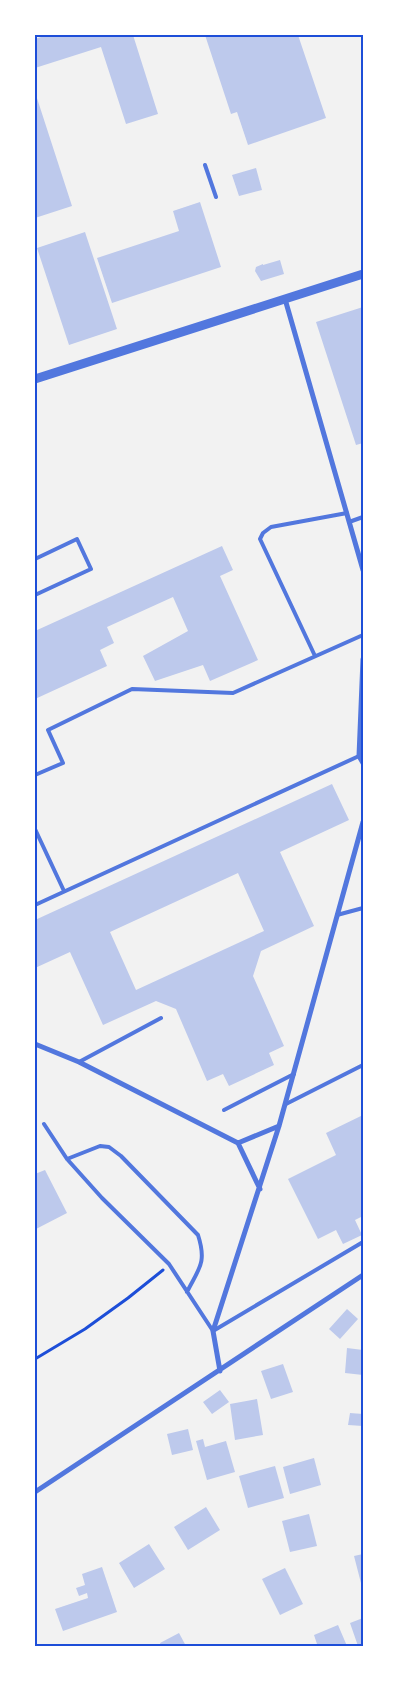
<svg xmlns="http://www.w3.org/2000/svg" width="398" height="1681" font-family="Spectral,serif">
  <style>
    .building { fill: #bdc9ec; fill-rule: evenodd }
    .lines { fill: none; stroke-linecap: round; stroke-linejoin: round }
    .path { stroke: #1d4ed8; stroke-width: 3 }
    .service { stroke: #5277de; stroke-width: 4 }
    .minor { stroke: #5277de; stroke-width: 5 }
    .tertiary { stroke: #5277de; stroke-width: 9 }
    .neatline { fill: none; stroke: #1d4ed8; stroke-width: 2 }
  </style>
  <rect width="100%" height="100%" fill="#f2f2f2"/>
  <!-- building -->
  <path class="building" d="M47 35H133L158 114 126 124 101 47 35 68V39Z
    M205 35H298L326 118 248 145 237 112 231 114Z
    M35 92 72 206 35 218Z
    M256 168 262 190 239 196 232 175Z
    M200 202 221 267 112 303 97 258 179 231 173 211Z
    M85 232 117 329 69 345 37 248Z
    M280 260 284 274 261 281 255 271 256 267 263 264V265Z
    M363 307V443L356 445 316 322Z
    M222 546 233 570 220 576 258 660 210 681 203 665 155 681 143 656 188 631 173 597 107 627 114 643 100 650 107 666 35 699V631Z
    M332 784 349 820 280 852 314 926 261 951 253 976 284 1046 269 1053 274 1065 229 1086 223 1074 207 1081 176 1009 156 1001 103 1025 70 952 35 968V920ZM238 873 264 931 136 990 110 932Z
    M363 1115V1181L361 1182 363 1187V1216L355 1220 362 1235 343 1244 336 1230 318 1239 288 1179 336 1155 326 1133Z
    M45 1170 67 1213 36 1229 35 1174Z
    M347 1309 358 1319 340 1339 329 1329Z
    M347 1348 363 1350V1375L345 1373Z
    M283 1364 293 1392 271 1399 261 1371Z
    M220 1390 229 1402 212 1414 203 1402Z
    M257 1399 263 1435 235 1440 230 1404Z
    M350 1413 363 1414V1426L348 1425Z
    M188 1429 193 1450 172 1455 167 1434Z
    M203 1439 205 1447 226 1441 235 1472 207 1480 196 1441Z
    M314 1458 321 1485 290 1494 283 1467Z
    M275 1466 284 1498 248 1508 239 1476Z
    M206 1507 220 1530 188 1550 174 1527Z
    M309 1514 317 1546 290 1552 282 1521Z
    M149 1544 165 1569 134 1588 119 1563Z
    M363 1554V1587H362L354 1556Z
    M102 1567 117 1612 63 1631 55 1609 88 1598 87 1593 79 1596 76 1588 85 1585 82 1574Z
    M285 1568 303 1604 280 1615 262 1579Z
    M363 1618V1645L358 1646 350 1623Z
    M338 1625 347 1646H313L317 1644 314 1635Z
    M179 1633 186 1646H161L160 1643Z"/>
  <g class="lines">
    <!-- path -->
    <path class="path" d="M35 1359 85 1329 128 1298 163 1270"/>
    <!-- service -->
    <path class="service" d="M205 165 216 197
      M349 522 363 517
      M35 559 77 539 91 569 35 595
      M315 656 260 539 263 533 271 527 347 513
      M35 775 63 763 48 730 132 689 233 693 363 635
      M35 829 64 891
      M35 905 359 756H363
      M337 915 363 908
      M79 1062 161 1018
      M286 1104 363 1065
      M224 1110 294 1074
      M44 1124 67 1159 102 1198 169 1264 213 1331 363 1242
      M67 1159 100 1146 109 1147 121 1156 198 1235C207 1263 199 1268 187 1292"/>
    <!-- minor -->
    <path class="minor" d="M285 299 363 570
      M363 659 359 756 363 763
      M35 1044 79 1062 238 1143 260 1189
      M238 1143 279 1126
      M220 1371 213 1331 279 1126 363 822
      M35 1492 363 1275"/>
    <!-- tertiary -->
    <path class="tertiary" d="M35 379 363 274"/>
  </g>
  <!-- border -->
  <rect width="398" height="1681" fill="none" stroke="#ffffff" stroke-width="72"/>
  <rect x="36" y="36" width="326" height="1609" class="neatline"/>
</svg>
